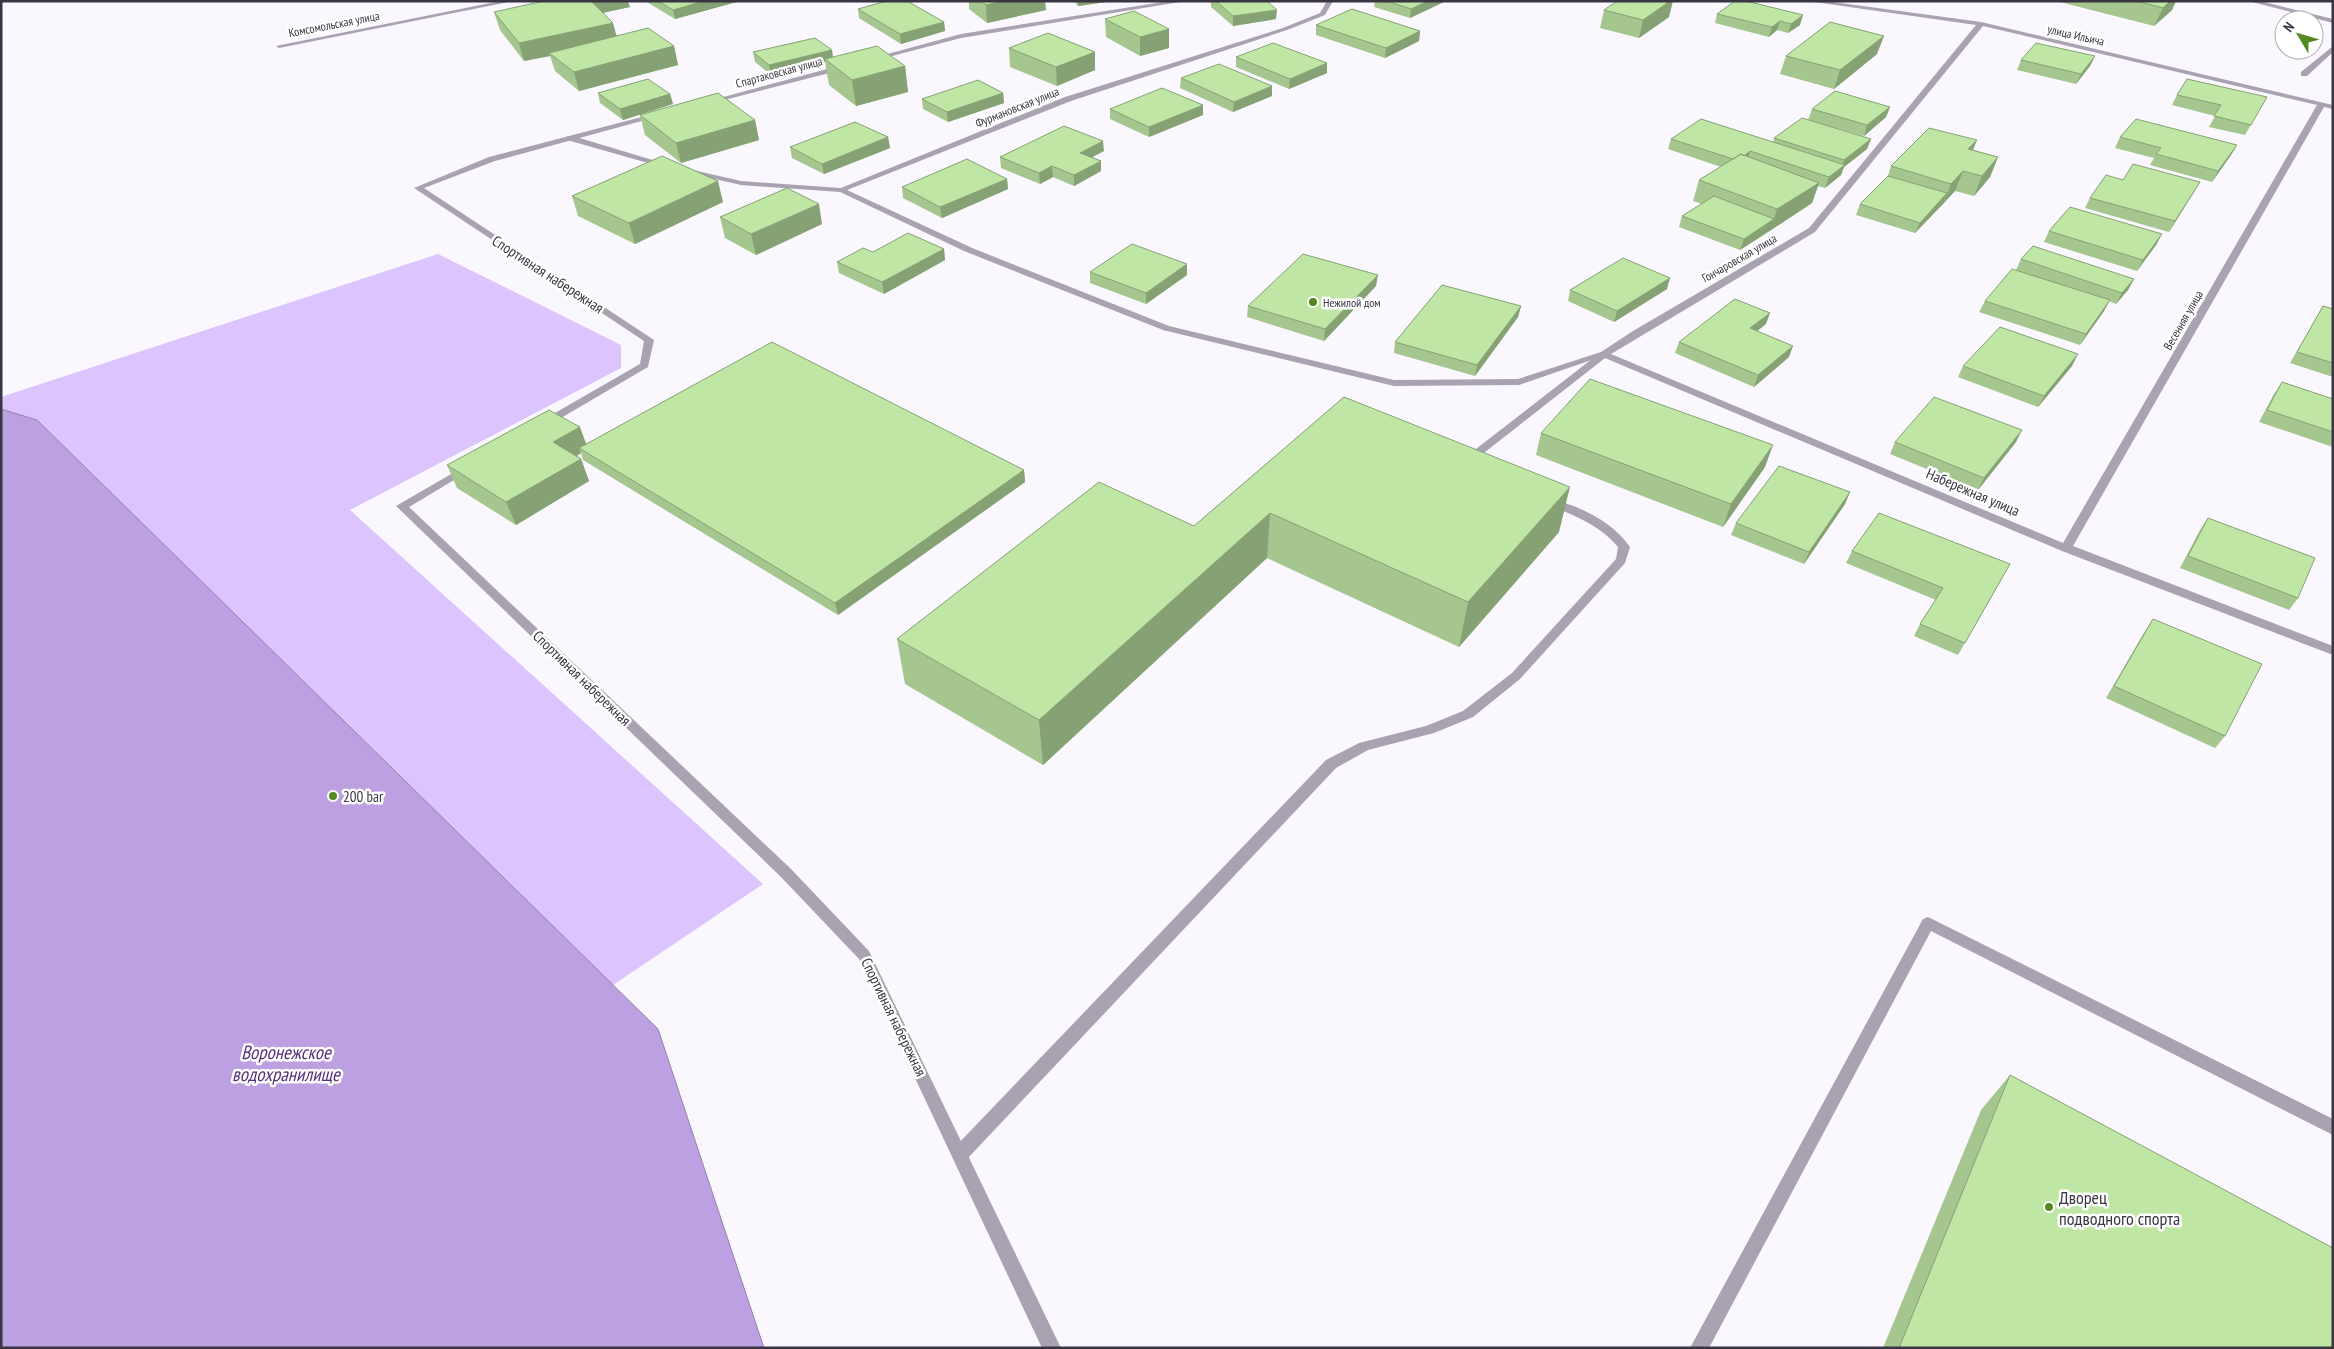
<svg xmlns="http://www.w3.org/2000/svg" width="2334" height="1349" font-family="'PT Sans Narrow',sans-serif">
  <style>
    .green { fill: #dcc4fe }
    .water { fill: #bca0e1; stroke: #9580b1 }
    .lines { fill: none; stroke-linecap: round; stroke-linejoin: round }
    .lane { fill: #a9a3b1; fill-rule: evenodd }
    .street { fill: #a9a3b1; fill-rule: evenodd }
    .wall { fill: #a5c68e }
    .shaded-wall { fill: #86a174 }
    .building { fill: #c0e6a5; stroke: #86a174 }
    .poi-dot { fill: #55881e; stroke: #fff; stroke-width: 2 }
    .labels { text-anchor: middle; dominant-baseline: central; stroke-width: 5; stroke-linejoin: round; paint-order: stroke }
    .far-street-label { font-size: 12px; fill: #3a3542; stroke: #fff }
    .far-poi-label { font-size: 12px; fill: #3a3542; stroke: #fff; text-anchor: start }
    .street-label { font-size: 15px; fill: #3a3542; stroke: #fff }
    .poi-label { font-size: 15px; fill: #3a3542; stroke: #fff; text-anchor: start }
    .near-poi-label { font-size: 18px; fill: #3a3542; stroke: #fff; text-anchor: start }
    .near-water-label { font-size: 19px; font-style: italic; fill: #55307b; stroke: #fff }
  </style>
  <rect width="100%" height="100%" fill="#faf8fe"/>
  <!-- green -->
  <path class="green" d="M438 254 621 345V368L350 510 763 884 573 1012 1 1348V397Z"/>
  <!-- water -->
  <path class="water" d="M1 409 37 420 658 1029 764 1348H1Z"/>
  <g class="lines">
    <!-- lane -->
    <path class="lane" d="M2248 1H2260L2333 19V23Z
      M2333 46V52L2307 76H2301V72Z
      M567 136H573L669 165 662 167 567 140Z
      M684 168 741 181 840 188 844 190 840 192 741 185 684 172Z
      M967 246 1169 326 1394 380 1518 379 1601 352H1607L1609 354 1519 385 1394 386 1163 330 964 251 963 249Z
      M1551 499C1580 506 1613 522 1630 547L1625 563 1520 679 1473 717 1434 733 1368 750 1336 768 967 1159 961 1161 955 1159 953 1153 955 1147 1326 760 1359 743 1426 726 1463 711 1512 673 1616 559 1618 547C1600 525 1573 515 1547 504L1546 502Z
      M1928 917 2333 1119V1135L1931 931 1709 1348H1690L1923 919Z"/>
    <!-- street -->
    <path class="street" d="M500 1H514L279 48 276 46Z
      M1169 1H1186L961 38 873 61 869 59 961 34Z
      M1327 1H1333L1325 15 1287 30 1071 101 847 190 970 247V251H964L836 190 1065 97 1283 28 1320 13Z
      M1807 1H1826L1981 22 2333 105V109L2324 107 2073 546 2333 646V655L2062 551 1605 358 1471 463H1463V459L1601 352 1633 331 1809 228 1976 25ZM1983 26 2317 105 2063 543 1611 354 1815 232Z
      M842 65 846 67 845 69 709 104 705 102Z
      M653 114 660 116 495 161 424 188 654 340 648 367 549 425H541V421L640 364 644 341 414 188 489 157Z
      M465 466 469 467 470 469 469 471 409 507 791 869 869 951 1061 1348H1042L859 959 781 877 396 506Z"/>
  </g>
  <!-- wall -->
  <path class="wall" d="M645 1H740L675 19Z
    M969 1H1045L1046 10 987 23 969 9Z
    M1074 1H1113L1078 6Z
    M1211 1H1267L1276 19 1233 26 1211 7Z
    M1375 1H1446L1410 18 1374 7Z
    M1735 1 1800 25 1788 33 1777 30 1769 37 1715 23 1717 14Z
    M2056 1H2176L2172 10 2154 26Z
    M630 7 603 13 616 35 674 46 678 65 579 91 555 71 550 56 524 61 500 30 494 12Z
    M858 9 944 22 945 31 901 44 859 18Z
    M1604 10 1669 17 1639 38 1600 28Z
    M1105 19 1169 48 1140 56 1106 37Z
    M1316 25 1420 31 1419 41 1385 58 1316 35Z
    M1009 48 1095 52V70L1057 86 1010 67Z
    M832 50 833 57 905 66 908 92 856 106 829 85 825 62 771 75 755 62 753 52Z
    M1877 54 1834 89 1780 74 1786 56Z
    M2095 56 2090 66 2076 84 2017 70 2021 60Z
    M1236 57 1327 63V73L1289 89 1236 67Z
    M1181 78 1272 96 1233 112 1180 88Z
    M598 93 670 94 673 104 623 120 600 103Z
    M1003 93 1004 103 948 122 923 109 922 99Z
    M2177 95 2267 97 2245 135 2209 127 2215 116 2172 105Z
    M1890 107 1886 117 1864 136 1808 120 1812 109Z
    M1110 109 1203 115 1149 137 1110 119Z
    M640 115 755 120 759 140 681 163 645 135Z
    M888 137 890 148 824 174 792 158 790 147Z
    M2120 137 2237 145 2231 155 2212 182 2150 165 2154 158 2115 148Z
    M1774 138 1871 139 1867 149 1844 167 1841 175 1825 188 1818 186 1812 203 1771 230 1740 250 1679 227 1682 216 1702 204 1693 201 1699 180 1721 167 1668 149 1671 139 1773 142Z
    M1973 150 1998 157 1990 177 1974 196 1955 191 1915 233 1856 215 1860 204 1888 176 1891 166Z
    M1104 151 1092 157 1101 161V171L1074 186 1053 177 1040 184 1001 168 1000 157Z
    M1007 179 1008 189 942 218 903 198 902 187Z
    M2123 180 2200 182 2169 232 2085 208 2090 198Z
    M572 196 723 202 635 244 578 216Z
    M720 217 822 224 756 255 725 238Z
    M2049 231 2162 234 2156 245 2137 271 2044 242Z
    M944 249 945 260 884 294 839 273 837 262 873 252Z
    M2021 259 2134 279 2128 290 2116 304 2109 301 2104 311 2080 345 1979 312 1985 301 2016 270Z
    M1090 272 1187 275 1146 304 1090 283Z
    M1376 286 1324 341 1247 317 1248 306Z
    M1667 289 1614 322 1568 301 1570 290Z
    M1521 306 1518 317 1475 376 1394 353 1395 342Z
    M2323 306 2333 309V377L2290 363Z
    M1766 324 1757 331 1789 357 1754 387 1675 353 1679 342Z
    M1963 366H2072L2038 407 1958 377Z
    M2282 382 2333 399V447L2259 422 2274 394Z
    M1344 397 1559 532 1459 647 1267 558 1043 765 905 684 897 639 1194 526Z
    M1541 433 1765 467 1723 527 1536 455Z
    M1895 442H2016L1978 490 1890 454Z
    M586 444 1024 470 1025 482 838 615 583 460 581 453 577 456 581 459 589 481 516 525 457 488 447 465Z
    M1850 492 1845 504 1804 564 1731 535 1736 523Z
    M2208 518 2298 598 2289 610 2180 568 2200 530Z
    M1852 551 2010 564 1958 655 1914 636 1920 624 1936 600 1846 563Z
    M2153 619 2225 736 2215 748 2106 698 2145 631Z
    M2010 1075 2333 1348H1883L1981 1110Z"/>
  <!-- shaded-wall -->
  <path class="shaded-wall" d="M588 1H628L630 7 592 15Z
    M704 1H740L675 19 673 10Z
    M1003 1H1045L1046 10 987 23 986 5Z
    M1078 1H1113L1078 6Z
    M1428 1H1446L1410 18 1411 9Z
    M1670 1H1673L1669 17 1639 38 1643 20Z
    M2170 1H2176L2172 10 2154 26 2163 8Z
    M1277 10 1276 19 1233 26V16Z
    M1803 15 1800 25 1788 33 1791 24Z
    M1780 21 1777 30 1769 37 1772 27Z
    M944 22 945 31 901 44 900 34Z
    M613 23 618 41 549 53 550 56 524 61 519 43Z
    M1169 29V48L1140 56V37Z
    M1420 31 1419 41 1385 58 1386 48Z
    M1884 36 1877 54 1834 89 1840 70Z
    M674 46 678 65 579 91 574 72Z
    M832 50 833 60 825 59V62L771 75 769 65Z
    M1095 52V70L1057 86 1056 67Z
    M2095 56 2090 66 2076 84 2081 74Z
    M1327 63V73L1289 89 1290 79Z
    M905 66 908 92 856 106 852 80Z
    M1272 86V96L1233 112 1234 102Z
    M1003 93 1004 103 948 122 947 112Z
    M670 94 673 104 623 120 620 109Z
    M1203 105V115L1149 137V127Z
    M1890 107 1886 117 1864 136 1867 125Z
    M755 120 759 140 681 163 676 143Z
    M888 137 890 148 824 174 822 164Z
    M1871 139 1867 149 1844 167 1841 175 1825 188 1829 177 1841 168 1844 160Z
    M1977 140 1969 160 1968 149Z
    M1103 141 1104 151 1081 163 1080 153Z
    M2237 145 2231 155 2212 182 2218 171Z
    M1750 151 1747 162 1737 161Z
    M1998 157 1990 177 1974 196 1982 176Z
    M1101 161V171L1074 186V175Z
    M1052 166 1053 177 1040 184 1039 173Z
    M1963 171 1955 191 1943 204 1951 184Z
    M1007 179 1008 189 942 218 940 207Z
    M718 181 723 202 635 244 629 223Z
    M2200 182 2194 192 2169 232 2175 221Z
    M1819 183 1812 203 1771 230 1740 250 1744 239 1774 219 1777 209Z
    M1947 193 1943 204 1915 233 1920 223Z
    M819 204 822 224 756 255 751 234Z
    M2162 234 2156 245 2137 271 2143 260Z
    M944 249 945 260 884 294 882 282Z
    M1187 264V275L1146 304V293Z
    M1378 275 1376 286 1324 341 1325 329Z
    M1670 278 1667 289 1614 322 1617 311Z
    M2134 279 2128 290 2116 304 2122 293Z
    M2110 300 2104 311 2080 345 2086 334Z
    M1521 306 1518 317 1475 376 1477 365Z
    M1770 313 1766 324 1746 340 1750 328Z
    M1793 346 1789 357 1754 387 1758 375Z
    M2078 354 2072 366 2038 407 2044 396Z
    M580 427 588 449 579 448 581 453 562 465 553 442Z
    M2022 430 2016 442 1978 490 1984 478Z
    M1773 445 1765 467 1723 527 1731 504Z
    M581 459 589 481 516 525 506 502Z
    M1024 470 1025 482 838 615 835 603Z
    M1570 487 1559 532 1459 647 1468 602Z
    M1850 492 1845 504 1804 564 1809 552Z
    M1270 513 1267 558 1043 765 1039 720Z"/>
  <!-- building -->
  <path class="building" d="M544 1H591L613 23 519 43 494 12Z
    M658 1H704L673 10Z
    M887 1H907L944 22 900 34 858 9Z
    M981 1H1003L986 5Z
    M1216 1H1267L1277 10 1233 16Z
    M1387 1H1428L1411 9Z
    M1617 1H1670L1643 20 1604 10Z
    M1735 1H1746L1803 15 1791 24 1780 21 1772 27 1717 14Z
    M2137 1H2170L2163 8Z
    M1352 9 1420 31 1386 48 1316 25Z
    M1134 11 1169 29 1140 37 1105 19Z
    M1830 22 1884 36 1840 70 1786 56Z
    M648 28 674 46 574 72 549 53Z
    M1048 33 1095 52 1056 67 1009 48Z
    M815 38 832 50 769 65 753 52Z
    M1273 43 1327 63 1290 79 1236 57Z
    M2036 43 2095 56 2081 74 2021 60Z
    M877 46 905 66 852 80 825 59Z
    M1219 64 1272 86 1234 102 1181 78Z
    M648 79 670 94 620 109 598 93Z
    M2187 79 2267 97 2251 125 2214 116 2221 105 2177 95Z
    M978 80 1003 93 947 112 922 99Z
    M1162 88 1203 105 1149 127 1110 109Z
    M1835 91 1890 107 1867 125 1812 109Z
    M718 93 755 120 676 143 640 115Z
    M1802 118 1871 139 1844 160 1774 138Z
    M1701 119 1845 165 1829 177 1750 151 1744 156 1741 154 1733 159 1671 139Z
    M2136 119 2237 145 2218 171 2156 154 2161 148 2120 137Z
    M855 122 888 137 822 164 790 147Z
    M1064 126 1103 141 1080 153 1101 161 1074 175 1052 166 1039 173 1000 157Z
    M1929 128 1977 140 1968 149 1998 157 1982 176 1963 171 1951 184 1891 166Z
    M1741 154 1819 183 1777 209 1699 180Z
    M662 156 718 181 629 223 572 196Z
    M967 159 1007 179 940 207 902 187Z
    M2133 164 2200 182 2175 221 2090 198 2106 175 2123 180Z
    M1888 176 1947 193 1920 223 1860 204Z
    M787 188 819 204 751 234 720 217Z
    M1714 196 1774 219 1744 239 1682 216Z
    M2070 207 2162 234 2143 260 2049 231Z
    M908 233 944 249 882 282 837 262 863 248 873 252Z
    M1132 244 1187 264 1146 293 1090 272Z
    M2033 246 2134 279 2122 293 2021 259Z
    M1303 254 1378 275 1325 329 1248 306Z
    M1623 258 1670 278 1617 311 1570 290Z
    M2012 269 2110 300 2086 334 1985 301Z
    M1442 285 1521 306 1477 365 1395 342Z
    M1735 299 1770 313 1750 328 1793 346 1758 375 1679 342Z
    M2323 306 2333 309V363L2297 352Z
    M2000 327 2078 354 2044 396 1963 366Z
    M772 342 1024 470 835 603 579 448Z
    M1590 379 1773 445 1731 504 1541 433Z
    M2282 382 2333 399V432L2267 410Z
    M1344 397 1570 487 1468 602 1270 513 1039 720 897 639 1099 482 1194 526Z
    M1934 397 2022 430 1984 478 1895 442Z
    M549 410 580 427 553 442 581 459 506 502 447 465Z
    M1779 466 1850 492 1809 552 1736 523Z
    M1879 513 2010 564 1965 643 1920 624 1943 588 1852 551Z
    M2208 518 2315 558 2298 598 2188 556Z
    M2153 619 2262 664 2225 736 2114 686Z
    M2010 1075 2333 1248V1348H1899Z"/>
  <!-- markers -->
  <g class="poi-dot">
    <circle cx="1313" cy="302" r="5"/>
    <circle cx="333" cy="796" r="5"/>
    <circle cx="2049" cy="1207" r="5"/>
  </g>
  <g class="labels">
    <!-- far-street labels -->
    <g class="far-street-label">
      <text transform="translate(334 24) rotate(-11)">Комсомольская улица</text>
      <text transform="translate(2076 35) rotate(13)">улица Ильича</text>
      <text transform="translate(779 72) rotate(-15)">Спартаковская улица</text>
      <text transform="translate(1017 107) rotate(-22)">Фурмановская улица</text>
      <text transform="translate(1739 258) rotate(-30)">Гончаровская улица</text>
      <text transform="translate(2183 320) rotate(-60)">Весенняя улица</text>
    </g>
    <!-- far-poi labels -->
    <g class="far-poi-label">
      <text x="1323" y="302">Нежилой дом</text>
    </g>
    <!-- street labels -->
    <g class="street-label">
      <text transform="translate(548 274) rotate(33)">Спортивная набережная</text>
      <text transform="translate(1973 492) rotate(23)">Набережная улица</text>
      <text transform="translate(582 678) rotate(44)">Спортивная набережная</text>
      <text transform="translate(894 1017) rotate(64)">Спортивная набережная</text>
    </g>
    <!-- poi labels -->
    <g class="poi-label">
      <text x="343" y="796">200 bar</text>
    </g>
    <!-- near-poi labels -->
    <g class="near-poi-label">
      <text x="2059" y="1197">Дворец<tspan x="2059" dy="21">подводного спорта</tspan></text>
    </g>
    <!-- near-water labels -->
    <g class="near-water-label">
      <text x="286" y="1052">Воронежское<tspan x="286" dy="22">водохранилище</tspan></text>
    </g>
  </g>
  <!-- border -->
  <rect width="2334" height="1349" fill="none" stroke="#3a3542" stroke-width="5"/>
  <!-- north arrow -->
  <g transform="translate(2299 35) rotate(308)"><circle r="24" fill="#ffffff" stroke="#b0aeb3"/>
  <path d="M0-4L9 19L0 12L-9 19Z" fill="#55881e"/>
  <text y="-8" font-size="14" font-weight="bold" text-anchor="middle" fill="#3a3542">N</text>
  </g>
</svg>
